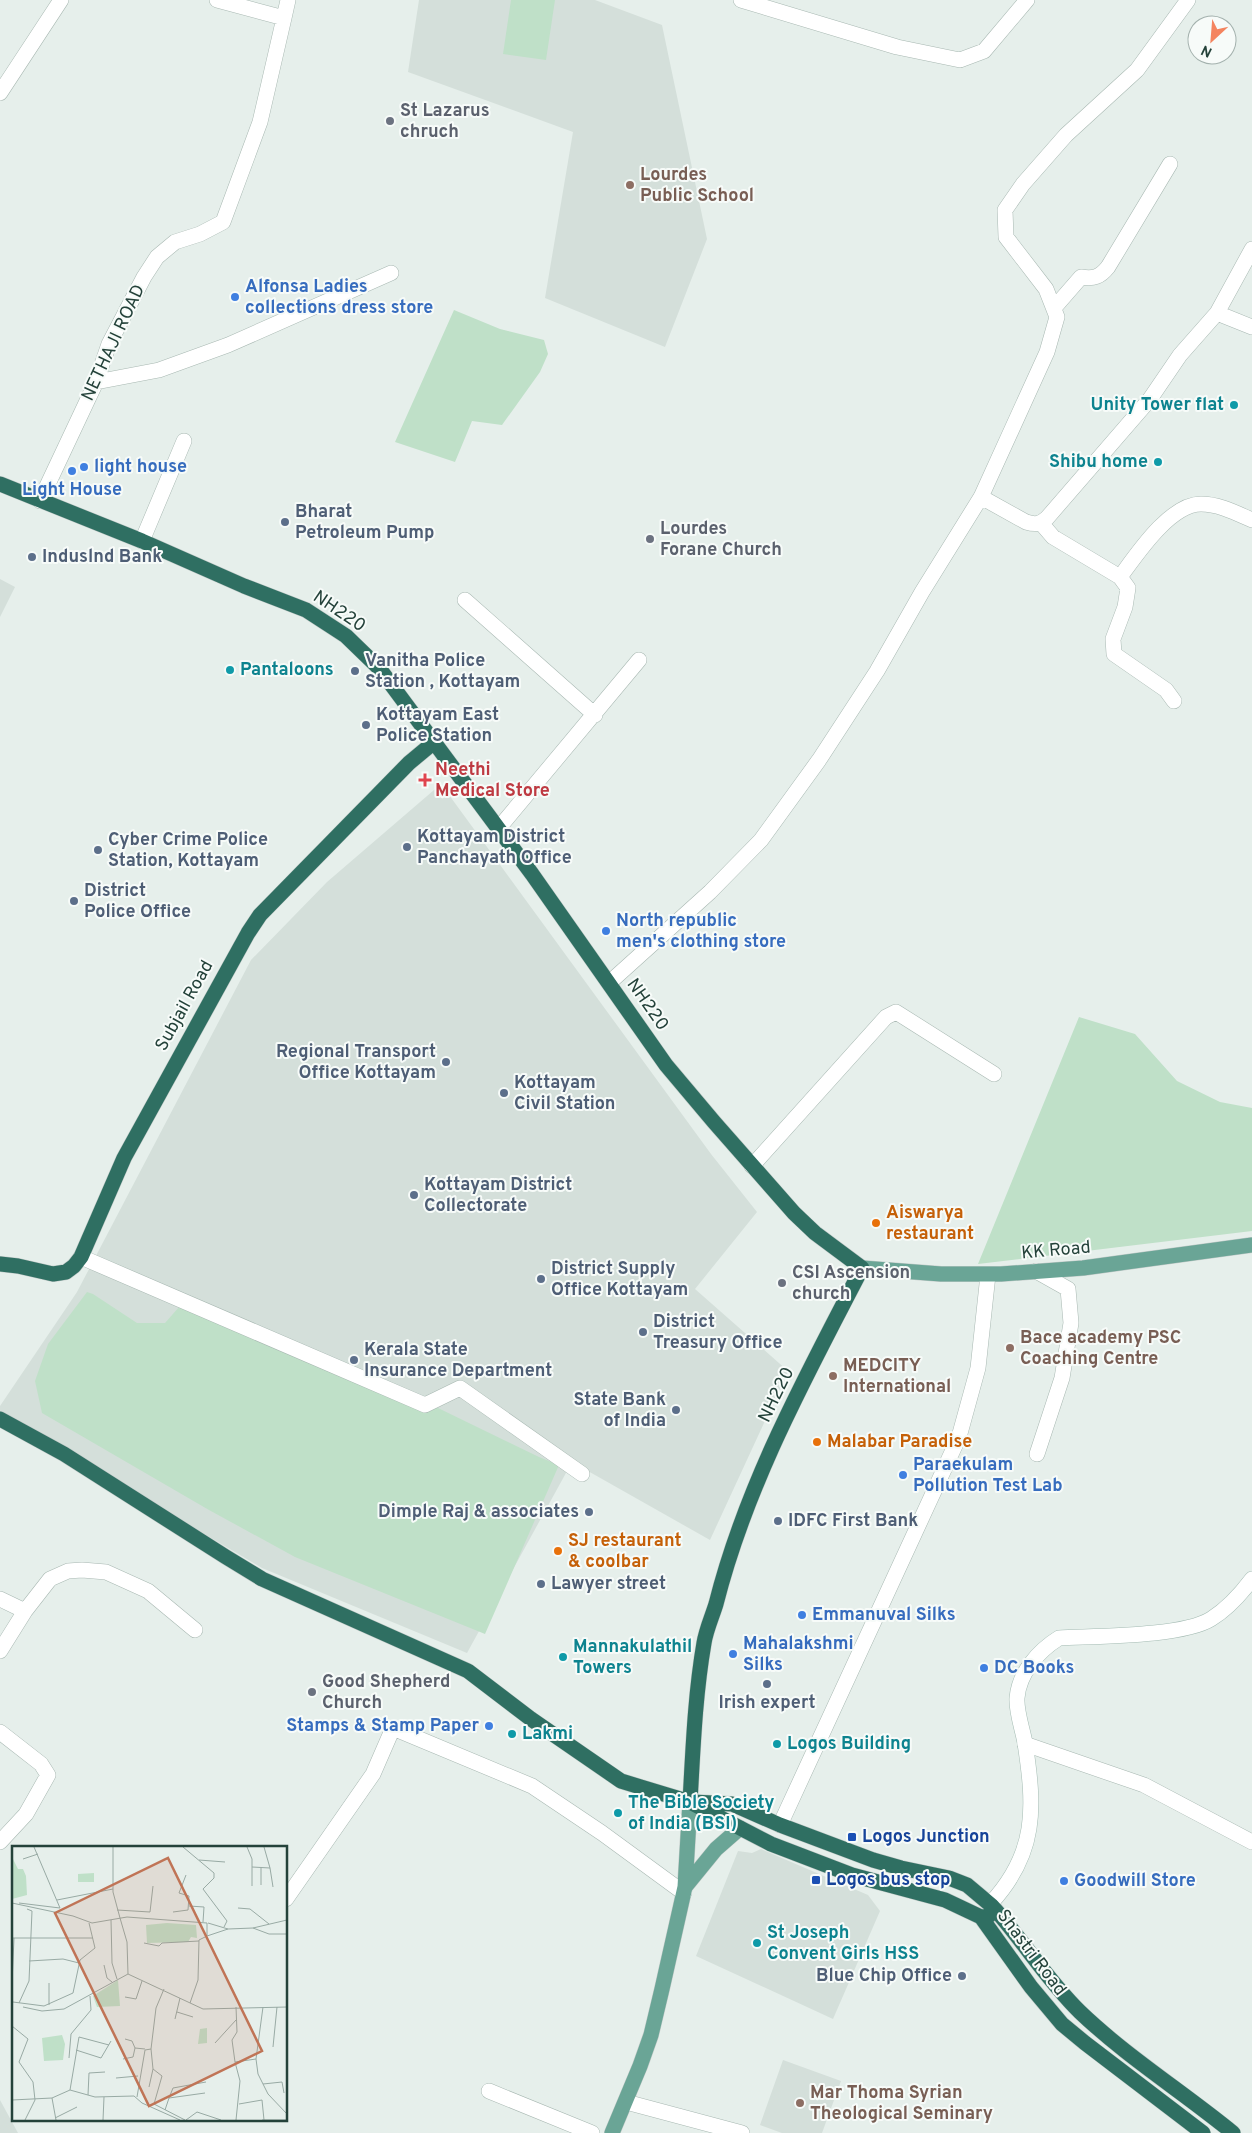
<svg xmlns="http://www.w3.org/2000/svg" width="1252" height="2133" font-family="Overpass,sans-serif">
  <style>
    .built { fill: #d4dfda }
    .green { fill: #bfe0c8 }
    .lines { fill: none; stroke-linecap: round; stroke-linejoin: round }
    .street-casing { stroke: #a8b8b2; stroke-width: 16 }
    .secondary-casing { stroke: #a4bbb3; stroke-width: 16 }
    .primary-casing { stroke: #c2cac8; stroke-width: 16 }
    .highway-casing { stroke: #c2cac8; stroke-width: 16 }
    .street { stroke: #fff; stroke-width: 15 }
    .secondary { stroke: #fff; stroke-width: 15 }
    .primary { stroke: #6aa596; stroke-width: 15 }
    .highway { stroke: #2f6f62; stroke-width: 15 }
    .worship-dot { fill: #6b7280; stroke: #f7fbf9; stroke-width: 2 }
    .education-dot { fill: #8d6e63; stroke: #f7fbf9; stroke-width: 2 }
    .shop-dot { fill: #3f7fe0; stroke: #f7fbf9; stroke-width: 2 }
    .culture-dot { fill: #0f9aa8; stroke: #f7fbf9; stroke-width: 2 }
    .service-dot { fill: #5c6f8a; stroke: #f7fbf9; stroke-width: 2 }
    .health-dot { fill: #e0444e; stroke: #f7fbf9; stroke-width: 2 }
    .food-dot { fill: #e8710a; stroke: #f7fbf9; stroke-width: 2 }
    .transit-dot { fill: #1a4fb4; stroke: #f7fbf9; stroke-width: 2 }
    .labels { text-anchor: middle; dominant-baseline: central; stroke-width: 4; stroke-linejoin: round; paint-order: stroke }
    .worship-label { font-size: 18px; font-weight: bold; fill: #5b616d; stroke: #f7fbf9; text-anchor: start }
    .education-label { font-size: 18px; font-weight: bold; fill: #785e54; stroke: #f7fbf9; text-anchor: start }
    .shop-label { font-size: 18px; font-weight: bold; fill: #366cbe; stroke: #f7fbf9; text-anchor: start }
    .street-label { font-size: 18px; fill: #24423a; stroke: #f7fbf9 }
    .culture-label { font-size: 18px; font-weight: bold; fill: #0d838f; stroke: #f7fbf9; text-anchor: start }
    .service-label { font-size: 18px; font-weight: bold; fill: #4e5e75; stroke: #f7fbf9; text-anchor: start }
    .health-label { font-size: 18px; font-weight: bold; fill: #be3a42; stroke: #f7fbf9; text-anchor: start }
    .food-label { font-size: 18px; font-weight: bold; fill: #c56008; stroke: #f7fbf9; text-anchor: start }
    .transit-label { font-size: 18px; font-weight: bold; fill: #164399; stroke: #f7fbf9; text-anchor: start }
    .inset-road { fill: none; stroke: #98aaa4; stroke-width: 1 }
    .view { fill: #c07456; fill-opacity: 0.15; stroke: #c07456; stroke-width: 2.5 }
    .inset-edge { fill: none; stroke: #24423a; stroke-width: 2.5 }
  </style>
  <rect width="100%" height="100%" fill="#e6efeb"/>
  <!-- built -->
  <path class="built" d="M419 0H595L662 25 707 239 665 347 545 298 573 132 408 72Z
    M0 579 15 587 0 617Z
    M441 784 711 1154 757 1212 695 1289 788 1371 710 1540 572 1462 467 1653 262 1568 0 1413V1406L77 1292 251 960 327 882Z
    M761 1849 868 1895 880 1911 833 2019 696 1956 738 1851 752 1853Z
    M783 2060 841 2081 822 2133H782L760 2125Z
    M0 2100 18 2133H0Z"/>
  <!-- green -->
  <path class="green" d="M511 0H555L546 60 503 54Z
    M454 310 500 329 544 340 548 354 540 372 502 425 472 421 455 462 395 442Z
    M1079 1017 1135 1034 1177 1081 1220 1102 1252 1108V1231L978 1264Z
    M87 1292 93 1294 137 1323H165L187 1298 401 1390 539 1457 559 1465 485 1634 295 1557 209 1510 42 1413 35 1381 48 1344Z"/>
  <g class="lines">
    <defs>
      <path id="street" d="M217 0 284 18 288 0
        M741 0 897 47 960 60 984 51 1027 0
        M0 93 61 0
        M1054 308 1081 277C1094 279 1100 277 1108 267L1170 164
        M1217 313 1252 327
        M96 382 159 370 228 345 391 273
        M981 497 1026 522C1036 525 1040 524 1047 518L1150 399 1180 355 1217 313 1252 249
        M40 501 96 382 109 344 144 277 157 257 175 242 200 234 223 222 260 122 284 18
        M1041 523 1053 537 1120 577 1128 588 1125 607 1113 639 1114 654 1166 690 1174 701
        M142 541 184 441
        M1120 577C1137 554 1170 504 1201 504 1219 504 1236 513 1252 520
        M465 600 595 715
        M498 829 639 660
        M609 983 710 892 761 840 819 760 877 671 922 592 981 497 1047 352 1057 317 1046 289 1006 237 1005 210 1023 184 1066 135 1137 70 1188 0
        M752 1166 886 1017 896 1012 994 1074
        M81 1257 425 1405 460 1388 582 1474
        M1036 1271 1068 1289 1071 1323 1062 1378 1037 1454
        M0 1599 25 1611
        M0 1651 25 1611 50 1579 68 1571 82 1570 106 1572 148 1591 195 1630
        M0 1732 41 1764 48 1775 26 1814 0 1842
        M1025 1744 1144 1785 1252 1842
        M780 1825 959 1437 978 1368 988 1275
        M286 1899 373 1774 393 1728 532 1786 602 1833 684 1893
        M489 2091 592 2133
        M626 2102 742 2133"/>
      <path id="secondary" d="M991 1903C1037 1853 1035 1808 1025 1743 1023 1731 1016 1711 1017 1698 1019 1673 1038 1651 1059 1638 1095 1636 1182 1637 1211 1619 1227 1609 1240 1595 1252 1579"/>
      <path id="primary" d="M862 1268 941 1274H1001L1083 1268 1252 1245
        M685 1887 716 1849 740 1828
        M612 2133 640 2066 651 2035 662 1989 685 1887 690 1802"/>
      <path id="highway" d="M0 484 142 541 244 586 306 610 346 636 379 668 532 874 666 1065 714 1122 794 1213 815 1233 862 1268C806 1376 746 1485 716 1604 712 1617 706 1630 704 1643 695 1695 693 1749 690 1802
        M0 1264 18 1266 53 1274 66 1272 74 1266 81 1257 124 1158 248 933 260 915 409 763 433 743
        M0 1419 64 1454 226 1557 262 1579 468 1671 531 1719 621 1781 690 1802 771 1844 852 1875 945 1900 981 1917 1031 1987 1062 2024 1085 2043 1203 2133
        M693 1802 732 1804 780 1825 873 1860 901 1868 949 1878 967 1885 992 1906V1911L989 1916 981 1917
        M992 1906C1023 1940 1046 1979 1080 2012 1127 2057 1183 2092 1233 2133"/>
    </defs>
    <!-- street casing -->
    <use href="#street" class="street-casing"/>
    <!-- secondary casing -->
    <use href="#secondary" class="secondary-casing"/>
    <!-- primary casing -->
    <use href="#primary" class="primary-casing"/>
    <!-- highway casing -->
    <use href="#highway" class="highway-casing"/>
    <!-- street -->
    <use href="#street" class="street"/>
    <!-- secondary -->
    <use href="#secondary" class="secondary"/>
    <!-- primary -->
    <use href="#primary" class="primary"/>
    <!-- highway -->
    <use href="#highway" class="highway"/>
  </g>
  <!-- markers -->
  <g class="worship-dot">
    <circle cx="390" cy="121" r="5"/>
    <circle cx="650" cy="539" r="5"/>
    <circle cx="782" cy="1283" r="5"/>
    <circle cx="312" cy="1692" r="5"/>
  </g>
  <g class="education-dot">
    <circle cx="630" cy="185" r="5"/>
    <circle cx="1010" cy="1348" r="5"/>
    <circle cx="833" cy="1376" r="5"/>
    <circle cx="800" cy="2103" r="5"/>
  </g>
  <g class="shop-dot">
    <circle cx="235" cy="297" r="5"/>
    <circle cx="84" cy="467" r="5"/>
    <circle cx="72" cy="471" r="5"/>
    <circle cx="606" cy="931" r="5"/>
    <circle cx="903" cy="1475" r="5"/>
    <circle cx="802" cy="1615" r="5"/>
    <circle cx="733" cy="1654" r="5"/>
    <circle cx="984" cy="1668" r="5"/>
    <circle cx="489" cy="1726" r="5"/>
    <circle cx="1064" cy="1881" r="5"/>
  </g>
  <g class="culture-dot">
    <circle cx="1234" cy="405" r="5"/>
    <circle cx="1158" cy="462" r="5"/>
    <circle cx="230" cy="670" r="5"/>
    <circle cx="563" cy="1657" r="5"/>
    <circle cx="512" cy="1734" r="5"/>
    <circle cx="777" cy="1744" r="5"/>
    <circle cx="618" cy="1813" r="5"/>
    <circle cx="757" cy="1943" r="5"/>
  </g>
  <g class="service-dot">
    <circle cx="285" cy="522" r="5"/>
    <circle cx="32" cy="557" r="5"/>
    <circle cx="355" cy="671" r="5"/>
    <circle cx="366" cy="725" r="5"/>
    <circle cx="407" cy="847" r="5"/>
    <circle cx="98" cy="850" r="5"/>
    <circle cx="74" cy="901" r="5"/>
    <circle cx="446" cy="1062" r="5"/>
    <circle cx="504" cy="1093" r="5"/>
    <circle cx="414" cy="1195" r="5"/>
    <circle cx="541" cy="1279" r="5"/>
    <circle cx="643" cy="1332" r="5"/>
    <circle cx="354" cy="1360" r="5"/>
    <circle cx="676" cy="1410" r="5"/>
    <circle cx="589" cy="1512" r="5"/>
    <circle cx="778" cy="1521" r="5"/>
    <circle cx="541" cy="1584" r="5"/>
    <circle cx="767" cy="1684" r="5"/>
    <circle cx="962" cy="1976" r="5"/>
  </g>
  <path class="health-dot" d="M422.5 772.5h5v5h5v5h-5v5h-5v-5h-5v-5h5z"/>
  <g class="food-dot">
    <circle cx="876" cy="1223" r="5"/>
    <circle cx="817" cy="1442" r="5"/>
    <circle cx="558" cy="1551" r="5"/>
  </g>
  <g class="transit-dot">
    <rect x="847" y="1832" width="10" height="10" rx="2.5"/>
    <rect x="811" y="1875" width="10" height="10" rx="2.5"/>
  </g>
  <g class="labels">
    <!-- worship labels -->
    <g class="worship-label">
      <text x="400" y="111">St Lazarus<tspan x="400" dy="21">chruch</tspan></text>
      <text x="660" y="529">Lourdes<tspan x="660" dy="21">Forane Church</tspan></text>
      <text x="792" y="1273">CSI Ascension<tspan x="792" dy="21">church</tspan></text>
      <text x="322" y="1682">Good Shepherd<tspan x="322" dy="21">Church</tspan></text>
    </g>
    <!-- education labels -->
    <g class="education-label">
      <text x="640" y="175">Lourdes<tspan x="640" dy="21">Public School</tspan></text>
      <text x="1020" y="1338">Bace academy PSC<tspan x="1020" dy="21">Coaching Centre</tspan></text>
      <text x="843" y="1366">MEDCITY<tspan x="843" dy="21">International</tspan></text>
      <text x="810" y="2093">Mar Thoma Syrian<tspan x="810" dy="21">Theological Seminary</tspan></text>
    </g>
    <!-- shop labels -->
    <g class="shop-label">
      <text x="245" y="287">Alfonsa Ladies<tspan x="245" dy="21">collections dress store</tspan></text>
      <text x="94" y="467">light house</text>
      <text x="72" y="490" text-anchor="middle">Light House</text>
      <text x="616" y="921">North republic<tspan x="616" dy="21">men's clothing store</tspan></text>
      <text x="913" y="1465">Paraekulam<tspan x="913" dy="21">Pollution Test Lab</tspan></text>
      <text x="812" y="1615">Emmanuval Silks</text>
      <text x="743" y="1644">Mahalakshmi<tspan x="743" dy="21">Silks</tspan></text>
      <text x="994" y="1668">DC Books</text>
      <text x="479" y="1726" text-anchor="end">Stamps &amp; Stamp Paper</text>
      <text x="1074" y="1881">Goodwill Store</text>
    </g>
    <!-- street labels -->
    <g class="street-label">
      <text transform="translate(114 343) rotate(-65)">NETHAJI ROAD</text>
      <text transform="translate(339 612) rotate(34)">NH220</text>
      <text transform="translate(647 1005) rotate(55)">NH220</text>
      <text transform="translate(185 1006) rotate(-61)">Subjail Road</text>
      <text transform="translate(1056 1251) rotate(-5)">KK Road</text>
      <text transform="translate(777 1395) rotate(-64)">NH220</text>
      <text transform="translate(1031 1953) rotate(53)">Shastri Road</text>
    </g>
    <!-- culture labels -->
    <g class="culture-label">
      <text x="1224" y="405" text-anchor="end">Unity Tower flat</text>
      <text x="1148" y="462" text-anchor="end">Shibu home</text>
      <text x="240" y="670">Pantaloons</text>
      <text x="573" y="1647">Mannakulathil<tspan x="573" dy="21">Towers</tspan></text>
      <text x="522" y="1734">Lakmi</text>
      <text x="787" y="1744">Logos Building</text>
      <text x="628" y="1803">The Bible Society<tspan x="628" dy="21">of India (BSI)</tspan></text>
      <text x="767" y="1933">St Joseph<tspan x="767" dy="21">Convent Girls HSS</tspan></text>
    </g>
    <!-- service labels -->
    <g class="service-label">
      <text x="295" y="512">Bharat<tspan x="295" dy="21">Petroleum Pump</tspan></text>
      <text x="42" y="557">Induslnd Bank</text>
      <text x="365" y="661">Vanitha Police<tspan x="365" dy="21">Station , Kottayam</tspan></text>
      <text x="376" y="715">Kottayam East<tspan x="376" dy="21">Police Station</tspan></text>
      <text x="417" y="837">Kottayam District<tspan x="417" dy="21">Panchayath Office</tspan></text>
      <text x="108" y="840">Cyber Crime Police<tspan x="108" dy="21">Station, Kottayam</tspan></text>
      <text x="84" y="891">District<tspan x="84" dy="21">Police Office</tspan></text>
      <text x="436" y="1052" text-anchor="end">Regional Transport<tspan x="436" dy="21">Office Kottayam</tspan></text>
      <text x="514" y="1083">Kottayam<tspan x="514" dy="21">Civil Station</tspan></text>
      <text x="424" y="1185">Kottayam District<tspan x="424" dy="21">Collectorate</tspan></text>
      <text x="551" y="1269">District Supply<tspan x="551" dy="21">Office Kottayam</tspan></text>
      <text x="653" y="1322">District<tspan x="653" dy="21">Treasury Office</tspan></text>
      <text x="364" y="1350">Kerala State<tspan x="364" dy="21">Insurance Department</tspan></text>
      <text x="666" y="1400" text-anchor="end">State Bank<tspan x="666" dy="21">of India</tspan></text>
      <text x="579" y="1512" text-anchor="end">Dimple Raj &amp; associates</text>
      <text x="788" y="1521">IDFC First Bank</text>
      <text x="551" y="1584">Lawyer street</text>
      <text x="767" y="1703" text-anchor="middle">Irish expert</text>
      <text x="952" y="1976" text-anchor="end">Blue Chip Office</text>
    </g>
    <!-- health labels -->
    <g class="health-label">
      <text x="435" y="770">Neethi<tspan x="435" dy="21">Medical Store</tspan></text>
    </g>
    <!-- food labels -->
    <g class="food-label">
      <text x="886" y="1213">Aiswarya<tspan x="886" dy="21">restaurant</tspan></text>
      <text x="827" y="1442">Malabar Paradise</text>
      <text x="568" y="1541">SJ restaurant<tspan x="568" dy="21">&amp; coolbar</tspan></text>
    </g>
    <!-- transit labels -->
    <g class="transit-label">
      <text x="862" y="1837">Logos Junction</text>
      <text x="826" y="1880">Logos bus stop</text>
    </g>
  </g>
  <!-- overview -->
  <g transform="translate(12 1846)">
    <rect width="275" height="275" fill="#e6efeb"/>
    <path d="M0 11 6 23H11L14 30 15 49 0 53ZM82 27V36H66V28ZM155 77 184 79 185 92 179 91 176 96 135 97 134 79ZM106 134 108 160 85 161 81 150ZM195 182V197L186 198 188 183ZM50 189 53 198 51 214 32 215 30 192Z" fill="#bfe0c8"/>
    <path class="inset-road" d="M101 1V46L108 72M171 1 202 27V32L191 43 215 75 212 81M235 1 240 13V40M252 1 258 22M11 13 26 8M187 14 213 16M240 21 258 22 261 41M249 22V39M45 54 101 43M0 57 61 70 80 77 115 71 195 77V90L187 94 186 134 178 157M7 57 48 62 22 1M177 60 192 61 191 76M226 62 238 63 257 78M105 64 138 66 141 40M161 66 176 64 177 50 167 47 174 29M108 72 115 96 116 128 191 163 275 161M99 74 100 117 105 133M196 77 216 83 241 82 257 88H275M241 82 275 74M195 90 216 83M0 92H81M132 97 147 100 150 97 187 95M17 115 51 113 67 117M92 119 95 132 100 136M0 137 2 92M152 143 144 162 139 203 141 223 150 230 142 258 173 274M113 151 124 153 130 135M1 156 32 160 61 147 68 114 83 102 77 77M7 157 17 135 20 65 15 63M37 159V137M11 161 30 165 52 163 116 128M251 161 244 213 246 228 256 248 275 268M165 166 181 171M163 173 168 152M0 180 16 193 7 216 21 236 23 254 13 274M113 193 120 195 123 202 133 203M203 197 224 174M261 201 265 161M64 204 89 212 99 195M57 212 59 188 79 164 78 150M111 213 121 211 123 202M223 216 220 194 225 186 224 161M104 232 126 230M251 238 270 236 272 247M137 241 141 223M58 244 67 191 97 199M76 249 77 227 93 226M125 251 133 204 139 203M40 252 44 274M157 252 161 242 194 236M0 254 40 252 58 244 83 251 122 250 130 257 168 274M227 258 250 254 252 274M153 264 157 252 193 247M43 272 65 261M91 274 92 251M174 274 185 266 209 274M224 274 228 235 223 216 244 213M250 274H274"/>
    <path class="view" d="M156 12 250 205 137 260 43 67Z"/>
    <rect width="275" height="275" class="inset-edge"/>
  </g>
  <!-- north arrow -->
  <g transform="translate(1212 40) rotate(206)"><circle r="24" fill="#f7fbf9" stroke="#a3b1ad"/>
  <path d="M0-4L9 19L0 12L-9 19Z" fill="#f4845f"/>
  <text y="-8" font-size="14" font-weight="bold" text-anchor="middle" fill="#24423a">N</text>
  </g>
</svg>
